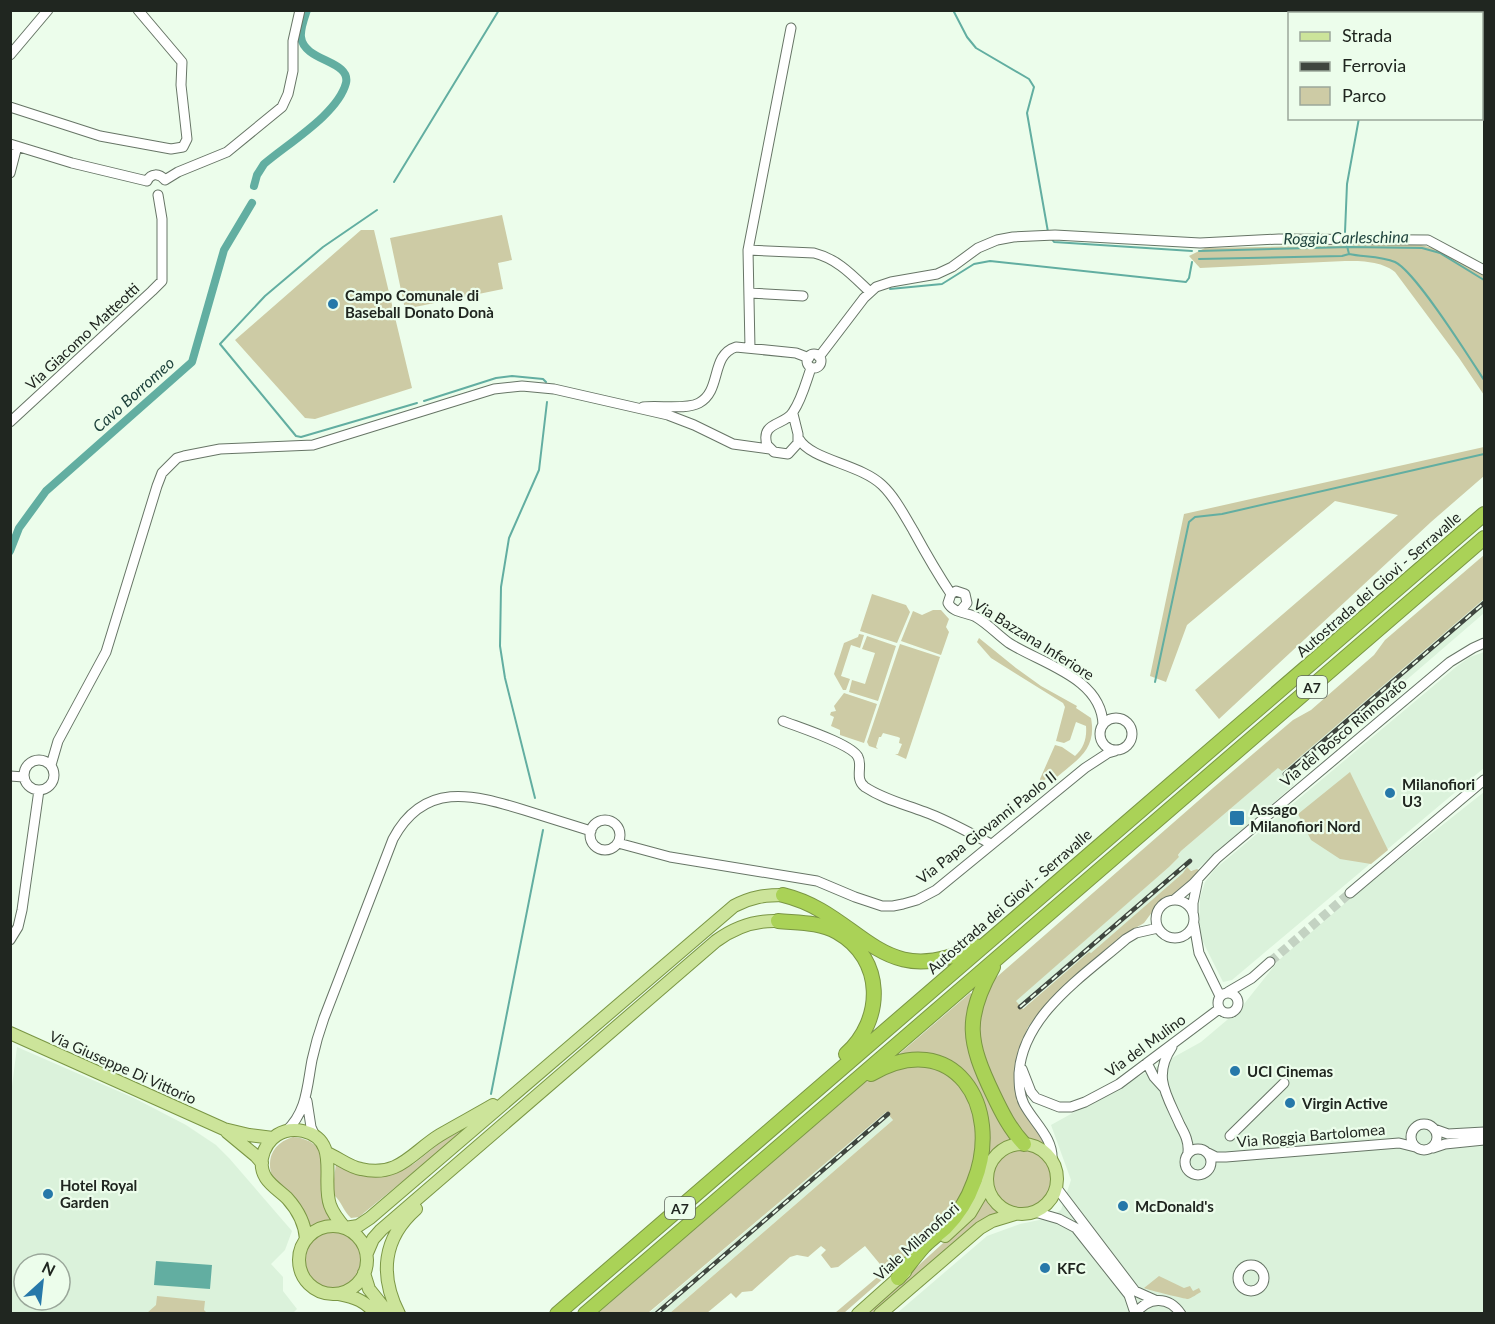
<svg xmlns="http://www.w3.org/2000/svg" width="1495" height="1324" font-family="Lato,sans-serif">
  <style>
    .built { fill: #dbf2db; fill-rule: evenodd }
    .green { fill: #cdcba5 }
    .water { fill: #62aea1 }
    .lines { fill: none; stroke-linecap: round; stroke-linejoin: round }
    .stream { stroke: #62aea1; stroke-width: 2 }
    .canal { stroke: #62aea1; stroke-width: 8 }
    .minor-tunnel { stroke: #c3d2c2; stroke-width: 9; stroke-dasharray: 9 4.5; stroke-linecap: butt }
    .minor-casing { stroke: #677566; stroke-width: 11 }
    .major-casing { stroke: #7a9644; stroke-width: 14 }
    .highway-casing { stroke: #7a9644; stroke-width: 16 }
    .minor { stroke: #fff; stroke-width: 9 }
    .major { stroke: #cce49a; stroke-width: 12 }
    .highway { stroke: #aad257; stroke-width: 14 }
    .rail-casing { stroke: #3f463f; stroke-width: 4.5 }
    .rail { stroke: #ecfdeb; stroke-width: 2; stroke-dasharray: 7; stroke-linecap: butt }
    .poi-dot { fill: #2678a9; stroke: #ecfdeb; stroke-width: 2 }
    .labels { text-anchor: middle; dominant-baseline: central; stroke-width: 4.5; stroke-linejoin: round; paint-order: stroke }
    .shield { fill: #ecfdeb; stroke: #5d665d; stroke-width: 1.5 }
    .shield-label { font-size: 14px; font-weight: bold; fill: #202620 }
    .poi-label { font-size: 15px; font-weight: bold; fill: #202620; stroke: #ecfdeb; text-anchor: start }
    .street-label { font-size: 15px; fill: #202620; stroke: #ecfdeb }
    .water-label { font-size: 16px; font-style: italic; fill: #1e423c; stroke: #ecfdeb }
  </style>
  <rect width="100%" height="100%" fill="#ecfdeb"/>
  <!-- built -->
  <path class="built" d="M1484 599 1483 614 1295 776 1291 781 1294 785 1195 871 1188 869 1090 954 1089 952 1022 1009 1015 1001 1169 867 1179 857 1178 856 1181 851 1279 767 1287 768Z
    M1484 652V768L1232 980 1223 982 1199 934 1200 898 1205 882 1215 869 1456 667 1470 657Z
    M1484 792V1313L896 1314 987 1236 1020 1224 1044 1219 1061 1210 1071 1180 1051 1125 1201 1042 1240 1009 1279 960 1358 892Z
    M17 1047 134 1098 186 1125 216 1145 229 1158 292 1231 285 1250 271 1264 283 1277V1291L297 1309 293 1313 11 1314 10 1102ZM24 1264H60V1300H24Z
    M886 1112 893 1120 670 1313 648 1314Z"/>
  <!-- green -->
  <path class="green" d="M502 215 512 260 498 263 503 289 405 309 390 238Z
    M361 230H374L412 388 315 419 305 418 235 340Z
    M1417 244 1441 250 1484 273V395L1459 358 1395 272C1381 261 1362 261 1345 261L1200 268 1189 256 1205 248Z
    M1484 447V476L1431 522 1219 719 1195 690 1398 515 1335 501 1187 625 1166 682 1150 676 1184 514Z
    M1484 555V599L1287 768 1282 771 1278 768 1181 851 1178 855 1179 857 1169 867 1016 1001 1023 1009 1089 952 1091 953 1183 873 1187 867 1191 871 1197 869 1199 870 1187 886 1175 895 1161 900 1144 923 1127 933 1049 1000 1028 1027 1017 1055 1015 1074 1049 1151C1039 1144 1028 1141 1020 1133L982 1062 977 1019 991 982 1213 788 1293 720 1311 710 1374 655 1385 640Z
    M872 594 906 605 910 612 897 643 860 631Z
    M933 610H941L949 619 946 627 949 632 941 655 901 641 913 611 922 615Z
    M859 634 864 635 860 648 851 645 841 676 850 679 846 690H843L834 674 844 643 858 637Z
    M867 636 896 646 878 701 849 692 852 680 865 684 875 653 862 649Z
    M979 638 1016 668 1041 686 1077 706 1076 708 1091 718C1097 749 1078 759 1057 777L1054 774 1041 782 1040 779 1055 745 1062 747 1075 756C1084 748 1087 738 1086 726L1076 722 1070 740 1064 743 1056 741 1065 707 1063 703 991 658 977 642Z
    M900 644 940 657 906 759 895 754H898L902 744 899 743 900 738 898 737 883 733 881 737H879L876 747 878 749 869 746 867 742Z
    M844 693 877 704 864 743 840 735V730L831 726 834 717 830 715 831 712 836 711 834 706Z
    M1350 772 1388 850 1371 864 1340 859 1311 840 1298 814Z
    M970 993 972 994 969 1025 1015 1139C985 1146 985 1177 975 1200L987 1154 962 1074 899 1058 898 1055Z
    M905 1063 943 1069 972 1099 979 1146 970 1184 942 1227 844 1313H835L881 1274 880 1272 884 1269 865 1246 838 1267 831 1268 821 1255 826 1250 821 1246 808 1257 797 1255 790 1257 752 1291 742 1292 736 1298 731 1293 707 1313H670L893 1120 886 1112 648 1313 597 1314 864 1083 876 1075Z
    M471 1125 359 1217 351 1218C344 1212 341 1201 334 1195L333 1187 336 1163 398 1172 415 1163 442 1141Z
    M293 1137C308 1138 325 1147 324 1165 323 1175 320 1183 322 1193 323 1202 329 1211 332 1220H325L310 1228 273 1179C265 1159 273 1143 293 1137Z
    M993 1179a29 29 0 1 1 58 0a29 29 0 1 1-58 0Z
    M986 1194 992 1205 1001 1214 979 1223 872 1313 865 1314 963 1225Z
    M304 1260a29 29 0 1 1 58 0a29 29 0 1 1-58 0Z
    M1159 1276 1184 1288 1190 1286 1193 1291 1199 1288 1201 1292C1197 1294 1192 1298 1188 1299 1185 1299 1148 1290 1144 1288Z
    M157 1296 205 1301 204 1310 207 1313H147L156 1305Z"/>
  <!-- water -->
  <path class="water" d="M1412 11H1484V72L1482 71V14H1413Z
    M156 1261 212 1265 210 1289 154 1285Z"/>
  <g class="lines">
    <!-- stream -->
    <path class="stream" d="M953 10 967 37 976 48 1029 79 1034 87 1027 113 1048 232
      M1373 14 1375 10
      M394 182 499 10
      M377 210 323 247 265 296 220 344 296 436 301 437 417 403
      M1345 232 1347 184 1359 118
      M1051 238 1054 242 1192 251
      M1199 251 1350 247 1422 248 1440 253 1484 280
      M1349 254C1363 257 1381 256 1395 262 1416 272 1469 357 1484 380
      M1199 259 1342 256 1349 254 1347 246
      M890 289 942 284 974 264 990 261 1186 282 1189 278 1192 262
      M424 401 496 378 512 376 543 379 546 382
      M1155 682 1189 522 1195 517 1222 514 1484 454
      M535 798 505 678 500 646 501 587 509 538 539 470 547 402
      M491 1094 543 830"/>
    <!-- canal -->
    <path class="canal" d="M254 186 257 175 264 164C287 144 338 114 346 83 351 60 304 62 301 37 300 29 304 19 307 10
      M10 551 19 528 46 491 192 362 224 250 252 203"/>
    <!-- minor-tunnel -->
    <path class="minor-tunnel" d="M1270 962 1350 893"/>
    <defs>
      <path id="minor" d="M10 55 48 10
        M10 107 100 136 171 149 183 147 187 139 181 85 182 62 138 10
        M10 144 72 163 147 181
        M10 173 17 146
        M165 180 178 172 227 152 282 107 288 94 293 71V41L300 10
        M147 181C151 173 159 173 165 180
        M748 250 791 28
        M749 293 803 296
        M750 348 748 250 814 253C838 259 853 276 870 292
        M807 361a7 7 0 1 1 14 0a7 7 0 1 1-14 0Z
        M819 357 864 298 876 287 891 282 937 274 952 267 978 248 997 240 1013 237 1055 235 1200 243 1279 239 1428 240 1484 270
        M643 407C659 405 686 410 699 403 722 391 710 355 736 347L796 353 809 358
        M793 414 798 434V443L788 454 774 452 767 445C760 421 785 426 793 412 802 399 806 382 811 368
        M10 422 152 291 162 281V219L158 195
        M799 439C811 460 860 464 882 485 895 497 904 515 913 530 925 552 937 573 951 594
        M951 594 948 603C953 613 966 612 976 617 988 624 998 635 1009 643 1042 664 1102 678 1103 725
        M951 594 956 591 965 594 967 603 961 610
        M1100 734a16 16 0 1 1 32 0a16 16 0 1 1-32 0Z
        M783 721C798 727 852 744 858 757 863 766 854 779 865 787 883 799 904 804 925 812 947 820 970 833 991 844
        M24 775a15 15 0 1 1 30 0a15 15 0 1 1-30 0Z
        M51 765 58 741 106 652 157 486 162 473 177 458 184 456 220 449 313 445 494 389 522 386 554 389 668 415 694 425 733 444 770 449
        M10 776 24 777
        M590 835a15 15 0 1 1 30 0a15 15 0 1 1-30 0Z
        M618 843 670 857 817 881 855 897 882 906H893L903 904 917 900 936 890 1085 768 1108 753 1115 751
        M1350 893 1484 780
        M1156 919a19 19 0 1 1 38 0a19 19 0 1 1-38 0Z
        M1174 900 1193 884 1217 858 1450 662 1473 648 1484 643
        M1193 912V903L1198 879
        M1194 924 1199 953 1220 996
        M10 940 18 927 22 910 39 790
        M1228 992 1252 978 1270 962
        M1218 1003a10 10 0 1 1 20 0a10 10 0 1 1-20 0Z
        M1172 1047C1152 1077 1167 1095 1180 1125 1185 1134 1189 1142 1188 1152
        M1147 1063 1154 1077 1164 1088
        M1022 1069 1031 1092 1036 1098 1059 1107H1071L1085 1102 1119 1084 1219 1009
        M307 1101 311 1127 315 1136
        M1411 1137a13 13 0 1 1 26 0a13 13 0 1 1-26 0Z
        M1434 1129 1448 1134 1484 1132
        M286 1131C307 1112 307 1086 312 1060 315 1046 319 1032 324 1018L393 839C424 781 472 794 524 810 546 817 568 824 591 831
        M1230 1136 1284 1083
        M1433 1148 1445 1144 1484 1140
        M1185 1162a13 13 0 1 1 26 0a13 13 0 1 1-26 0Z
        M1208 1153 1216 1157H1226L1399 1143 1415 1147
        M1052 1161C1054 1138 1034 1123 1024 1104 1019 1094 1019 1083 1019 1073 1023 1014 1085 975 1126 939L1136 933 1158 928
        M1056 1187 1135 1291 1155 1300
        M1035 1212 1059 1219 1076 1228 1129 1295 1135 1313
        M1238 1278a13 13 0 1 1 26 0a13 13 0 1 1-26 0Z
        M1135 1314C1148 1297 1168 1295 1181 1314"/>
      <path id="major" d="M10 1033 224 1129 249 1135 273 1138
        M227 1132 256 1156 262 1163
        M987 1179a35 35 0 1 1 70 0a35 35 0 1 1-70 0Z
        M327 1153C339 1158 349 1167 361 1169 399 1178 412 1152 440 1135 457 1125 476 1115 493 1105
        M299 1260a34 34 0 1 1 68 0a34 34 0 1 1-68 0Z
        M345 1228 358 1226 370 1218 734 906C751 897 765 895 783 895
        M945 1236 970 1213 987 1184
        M306 1239C305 1224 297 1209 287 1198 274 1186 259 1179 262 1158 264 1149 269 1140 277 1135 285 1130 294 1129 303 1131 341 1140 321 1180 330 1205 333 1214 339 1221 345 1228
        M367 1253 373 1239 381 1230 716 941C735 927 754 920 778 921
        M364 1273 369 1289 389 1314
        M339 1294C355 1297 365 1301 376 1314
        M399 1314C379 1275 383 1238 416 1209
        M858 1314 905 1272
        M880 1314 980 1228 992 1221 1015 1214"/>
      <path id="highway" d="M783 895C862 914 880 995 976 946
        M778 921C798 923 819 922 837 932 885 959 884 1020 846 1054
        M993 967C964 1018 968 1042 993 1094 1002 1113 1010 1129 1024 1144
        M871 1074C953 1026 1004 1106 974 1182 968 1199 958 1215 945 1228 938 1234 931 1239 924 1246 915 1256 907 1267 898 1278
        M557 1314 1484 514
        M585 1314 1484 538"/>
    </defs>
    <!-- minor casing -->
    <use href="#minor" class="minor-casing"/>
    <!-- major casing -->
    <use href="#major" class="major-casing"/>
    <!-- highway casing -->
    <use href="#highway" class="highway-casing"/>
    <!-- minor -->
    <use href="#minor" class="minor"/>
    <!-- major -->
    <use href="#major" class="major"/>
    <!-- highway -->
    <use href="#highway" class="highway"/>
    <defs>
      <path id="rail" d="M1285 774 1484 603
        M1020 1007 1190 861
        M656 1314 888 1114"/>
    </defs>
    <!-- rail casing -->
    <use href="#rail" class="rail-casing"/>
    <!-- rail -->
    <use href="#rail" class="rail"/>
  </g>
  <!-- markers -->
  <g class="poi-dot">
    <circle cx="333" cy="304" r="6"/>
    <circle cx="1390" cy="793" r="6"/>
    <rect x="1229" y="810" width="16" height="16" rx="3"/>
    <circle cx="1235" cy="1071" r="6"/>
    <circle cx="1290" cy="1103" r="6"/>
    <circle cx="48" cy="1194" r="6"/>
    <circle cx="1123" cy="1206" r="6"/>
    <circle cx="1045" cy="1268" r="6"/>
  </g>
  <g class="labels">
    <!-- shield labels -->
    <g class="shield">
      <rect x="1297" y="676" width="30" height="22" rx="4.5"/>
      <rect x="665" y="1197" width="30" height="22" rx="4.5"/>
    </g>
    <g class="shield-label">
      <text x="1312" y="687">A7</text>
      <text x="680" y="1208">A7</text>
    </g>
    <!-- poi labels -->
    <g class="poi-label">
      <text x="345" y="295">Campo Comunale di<tspan x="345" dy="17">Baseball Donato Donà</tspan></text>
      <text x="1402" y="784">Milanofiori<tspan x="1402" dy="17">U3</tspan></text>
      <text x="1250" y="809">Assago<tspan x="1250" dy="17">Milanofiori Nord</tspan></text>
      <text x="1247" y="1071">UCI Cinemas</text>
      <text x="1302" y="1103">Virgin Active</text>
      <text x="60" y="1185">Hotel Royal<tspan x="60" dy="17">Garden</tspan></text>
      <text x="1135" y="1206">McDonald's</text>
      <text x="1057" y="1268">KFC</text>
    </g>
    <!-- street labels -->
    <g class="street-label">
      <text transform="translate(82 336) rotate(-43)">Via Giacomo Matteotti</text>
      <text transform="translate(1378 584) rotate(-41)">Autostrada dei Giovi - Serravalle</text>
      <text transform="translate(1034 639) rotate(32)">Via Bazzana Inferiore</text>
      <text transform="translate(1343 732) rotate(-40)">Via del Bosco Rinnovato</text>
      <text transform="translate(986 827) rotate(-38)">Via Papa Giovanni Paolo II</text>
      <text transform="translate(1009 901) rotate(-41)">Autostrada dei Giovi - Serravalle</text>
      <text transform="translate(1145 1045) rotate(-36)">Via del Mulino</text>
      <text transform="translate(123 1067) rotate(24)">Via Giuseppe Di Vittorio</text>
      <text transform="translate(1311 1135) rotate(-5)">Via Roggia Bartolomea</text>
      <text transform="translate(916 1241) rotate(-42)">Viale Milanofiori</text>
    </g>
    <!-- water labels -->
    <g class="water-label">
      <text transform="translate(1346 237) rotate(-1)">Roggia Carleschina</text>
      <text transform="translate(133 394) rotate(-42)">Cavo Borromeo</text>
    </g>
  </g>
  <!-- border -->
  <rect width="1495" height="1324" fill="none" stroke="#202620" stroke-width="24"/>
  <!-- legend -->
  <rect x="1288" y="12" width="195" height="108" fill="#ecfdeb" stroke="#9aa79a" stroke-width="1.5"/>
  <rect x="1300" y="32" width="30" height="9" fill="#cce49a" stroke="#9aa79a" stroke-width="1.5"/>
  <text x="1342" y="42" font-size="18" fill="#202620">Strada</text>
  <rect x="1300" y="62" width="30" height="9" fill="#3f463f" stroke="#9aa79a" stroke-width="1.5"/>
  <text x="1342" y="72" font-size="18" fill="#202620">Ferrovia</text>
  <rect x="1300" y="87" width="30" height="18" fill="#cdcba5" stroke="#9aa79a" stroke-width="1.5"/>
  <text x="1342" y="102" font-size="18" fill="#202620">Parco</text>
  <!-- north arrow -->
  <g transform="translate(42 1282) rotate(27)"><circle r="28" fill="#ecfdeb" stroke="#9aa79a" stroke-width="1.5"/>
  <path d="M0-4.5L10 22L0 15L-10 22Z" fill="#2678a9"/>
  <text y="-9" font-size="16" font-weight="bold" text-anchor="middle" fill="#202620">N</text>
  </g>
</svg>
